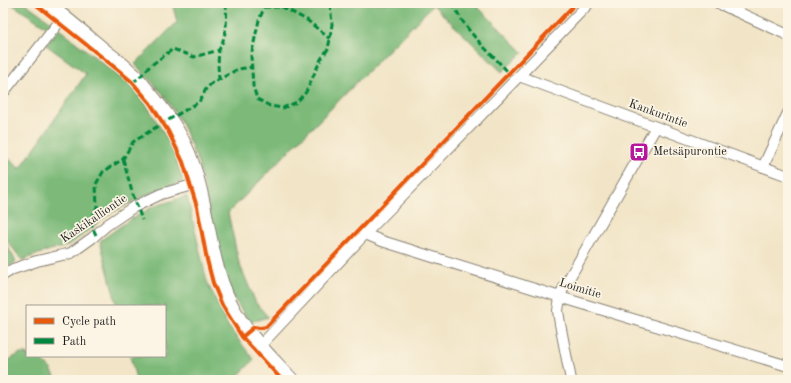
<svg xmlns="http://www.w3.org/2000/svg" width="791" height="383" font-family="'Old Standard TT',serif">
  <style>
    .forest { fill: #7dba79; stroke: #4c6b4a }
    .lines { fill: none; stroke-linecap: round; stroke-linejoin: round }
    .minor-casing { stroke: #878072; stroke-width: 12 }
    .tertiary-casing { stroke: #878072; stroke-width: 15 }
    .minor { stroke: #fff; stroke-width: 10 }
    .tertiary { stroke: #fff; stroke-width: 13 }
    .quiet { stroke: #00873e; stroke-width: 3; stroke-dasharray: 6 3; stroke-linecap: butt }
    .cycleway-casing { stroke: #fcf5e5; stroke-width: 6 }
    .cycleway { stroke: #e8590c; stroke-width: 4 }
    .labels { text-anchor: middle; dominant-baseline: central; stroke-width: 3.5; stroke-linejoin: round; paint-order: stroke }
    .street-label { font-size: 12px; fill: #1c1c1c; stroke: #fcf5e5 }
    .poi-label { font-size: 12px; fill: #1c1c1c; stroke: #fcf5e5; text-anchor: start }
  </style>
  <rect width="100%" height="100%" fill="#fcf5e5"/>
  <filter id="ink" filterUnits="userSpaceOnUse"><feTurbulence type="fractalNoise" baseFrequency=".025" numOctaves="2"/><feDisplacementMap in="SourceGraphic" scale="8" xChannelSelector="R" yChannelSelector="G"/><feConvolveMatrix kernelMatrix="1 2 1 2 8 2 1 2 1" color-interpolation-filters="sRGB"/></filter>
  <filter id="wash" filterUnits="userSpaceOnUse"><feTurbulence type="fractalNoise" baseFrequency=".012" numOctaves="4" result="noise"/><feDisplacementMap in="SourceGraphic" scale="16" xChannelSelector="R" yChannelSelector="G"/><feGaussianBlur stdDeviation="0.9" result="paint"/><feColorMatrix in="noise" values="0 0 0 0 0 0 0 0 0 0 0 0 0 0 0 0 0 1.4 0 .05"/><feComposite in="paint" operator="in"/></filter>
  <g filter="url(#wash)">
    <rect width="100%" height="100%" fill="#f2e5c7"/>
    <!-- forest -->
    <path class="forest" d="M10 3H25L53 23 48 28Z
      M172 3H474L523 52 502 72 433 5 228 213 239 263 256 303 268 317 250 322 234 299 224 275 198 162 181 122 163 94 135 64 177 22Z
      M59 29 129 84 146 104 172 147 183 181 139 198 109 214 68 246 50 250 22 260 9 243 3 239V169L10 159 20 169 86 74 46 45Z
      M187 196 207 282 228 326 254 360 234 380H136V379L130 356H165V306H117L100 241 125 223 152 207Z
      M3 242 7 245 16 262 3 269Z
      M19 354H27V356H37L50 368 57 380H3C3 361 3 364 19 354Z"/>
  </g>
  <g filter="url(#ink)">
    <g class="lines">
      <defs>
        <path id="minor" d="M718 3 788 35
          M519 76 788 176
          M3 93 64 16
          M763 167 788 113
          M365 234 382 241 560 297 788 366
          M3 275 13 269 37 261 71 253 92 238 107 225 132 208 161 194 199 183
          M260 346 365 234 519 76 589 3
          M571 380 560 324 558 311 560 297 563 289 656 127"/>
        <path id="tertiary" d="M47 3C66 18 85 34 103 49 113 57 123 64 131 72 136 76 140 81 144 86 159 104 175 123 185 145 209 195 206 253 230 302 245 333 270 356 292 380"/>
      </defs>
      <!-- minor casing -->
      <use href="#minor" class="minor-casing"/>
      <!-- tertiary casing -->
      <use href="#tertiary" class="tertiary-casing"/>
      <!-- minor -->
      <use href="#minor" class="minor"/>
      <!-- tertiary -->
      <use href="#tertiary" class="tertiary"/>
      <!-- quiet -->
      <path class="quiet" d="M233 3 236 5 252 3
        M266 3 259 20 251 56 253 86 257 99 270 106 283 108 297 102 306 92 321 59 328 49 330 39 332 24 330 3
        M453 3C464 31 489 51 509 73
        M264 7H282L307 20 330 39
        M219 80 218 65 219 50
        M132 82 138 79 150 66 173 49 194 57 219 50C227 34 227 21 226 3
        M123 159 132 192 142 220
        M96 235 90 222 97 207 96 184 103 172 123 159 133 142 158 126 199 102 206 89 211 84 238 69 252 67"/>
      <defs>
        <path id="cycleway" d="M34 3 118 70 132 82 150 103 168 131 183 162 197 207 207 260 213 283 222 305 242 337 282 380
          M242 337 254 327 260 328 266 327 576 3"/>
      </defs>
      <!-- cycleway casing -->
      <use href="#cycleway" class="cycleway-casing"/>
      <!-- cycleway -->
      <use href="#cycleway" class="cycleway"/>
    </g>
  </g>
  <!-- icons -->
  <defs>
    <symbol id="bus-square" viewBox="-11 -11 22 22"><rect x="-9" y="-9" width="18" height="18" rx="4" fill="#b5179e" stroke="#fcf5e5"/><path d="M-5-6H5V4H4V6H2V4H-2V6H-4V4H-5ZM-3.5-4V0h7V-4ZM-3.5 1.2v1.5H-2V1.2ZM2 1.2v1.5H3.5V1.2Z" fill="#fff"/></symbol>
  </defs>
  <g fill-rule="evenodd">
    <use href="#bus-square" x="628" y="141" width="22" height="22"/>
  </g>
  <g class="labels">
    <!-- street labels -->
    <g class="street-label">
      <text transform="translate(658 114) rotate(20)">Kankurintie</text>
      <text transform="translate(94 219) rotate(-34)">Kaskikalliontie</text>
      <text transform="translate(580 289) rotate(17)">Loimitie</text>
    </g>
    <!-- poi labels -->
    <g class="poi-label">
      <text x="653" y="152">Metsäpurontie</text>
    </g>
  </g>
  <!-- margin -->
  <rect width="791" height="383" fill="none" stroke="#fcf5e5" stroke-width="16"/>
  <!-- legend -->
  <rect x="26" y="305" width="140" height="52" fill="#fcf5e5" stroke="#a29e95"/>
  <rect x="34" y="318" width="20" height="6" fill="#e8590c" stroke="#a29e95"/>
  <text x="62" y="325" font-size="12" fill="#1c1c1c">Cycle path</text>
  <rect x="34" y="338" width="20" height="6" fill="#00873e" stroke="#a29e95"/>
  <text x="62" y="345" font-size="12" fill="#1c1c1c">Path</text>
</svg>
